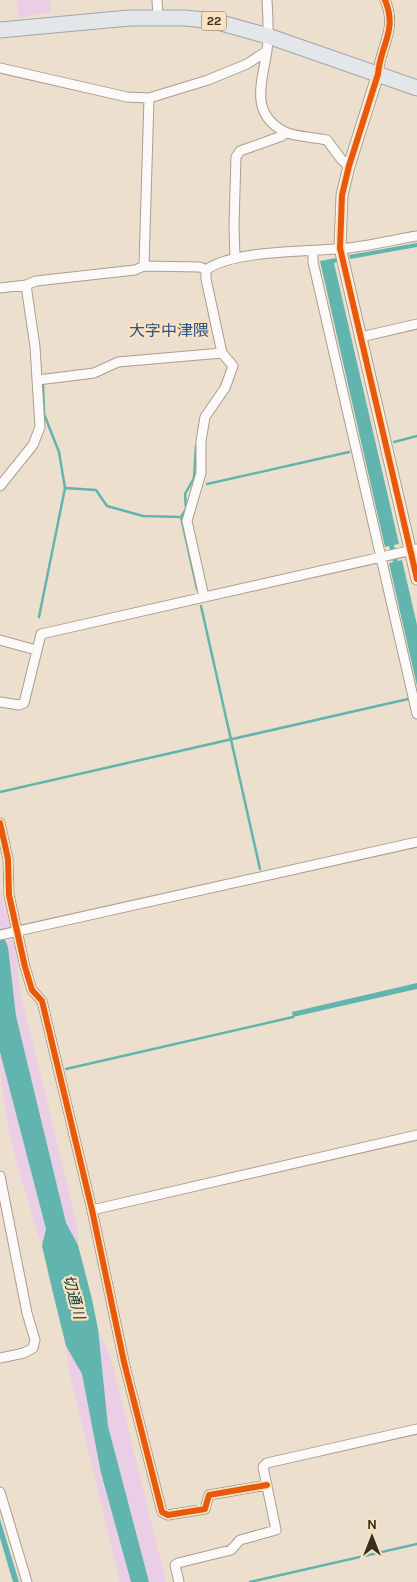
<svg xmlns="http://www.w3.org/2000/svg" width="417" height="1582" font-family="Karla,'Noto Sans JP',sans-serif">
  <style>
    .green { fill: #e9cee5 }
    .water { fill: #62b5ae }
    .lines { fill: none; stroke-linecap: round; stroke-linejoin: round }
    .stream { stroke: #62b5ae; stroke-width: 2.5 }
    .minor-casing { stroke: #a99e90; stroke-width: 11 }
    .tertiary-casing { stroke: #a99e90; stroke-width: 13 }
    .primary-casing { stroke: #a2a5a8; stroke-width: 17 }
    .minor { stroke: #fcfaf8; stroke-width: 9 }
    .tertiary { stroke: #fcfaf8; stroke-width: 11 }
    .primary { stroke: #e3e7ea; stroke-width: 15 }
    .cycleway-casing { stroke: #fae1c0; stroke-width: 9 }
    .cycleway { stroke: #e8590c; stroke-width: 6 }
    .labels { text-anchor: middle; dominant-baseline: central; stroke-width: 4.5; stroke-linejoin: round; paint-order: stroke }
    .shield { fill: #fae1c0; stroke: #726350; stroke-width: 1 }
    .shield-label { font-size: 12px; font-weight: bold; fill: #372d20 }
    .water-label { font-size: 15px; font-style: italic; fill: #0f4443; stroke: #fae1c0 }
    .quarter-label { font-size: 16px; fill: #275489; stroke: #fae1c0 }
  </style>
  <rect width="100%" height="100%" fill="#eddfcd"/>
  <!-- green -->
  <path class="green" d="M16 0H50L51 12 19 18Z
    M0 888 16 946 19 986 78 1229V1245L66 1223 16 1016 8 947 0 928Z
    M0 1052 46 1229 42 1246C23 1185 0 1116 0 1052Z
    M98 1329 111 1359 166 1582H149L108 1426Z
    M66 1346 82 1373 101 1473 131 1582H120L69 1371Z"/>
  <!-- water -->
  <path class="water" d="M417 243V247L350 259 349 255Z
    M336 258 337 262 334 263 399 544 394 545 398 561 402 560 417 625V686L389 563 393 562 389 546 385 547 320 261Z
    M0 928 8 947 16 1016 66 1223 78 1245 92 1299 98 1329 108 1426 149 1582H131L101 1473 82 1374 66 1346 52 1289 42 1246 46 1229 0 1052Z
    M417 983V989L293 1017 292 1012Z
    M0 1519 19 1582H13L0 1538Z"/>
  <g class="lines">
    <!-- stream -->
    <path class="stream" d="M43 383 44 414 59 452 65 488 96 490 107 506 143 516 181 517 197 589
      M394 442 417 436
      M207 484 349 452
      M181 517 186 509 185 494 194 478 196 446
      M201 606 260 869
      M39 617 65 488
      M0 792 408 699
      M66 1069 293 1017
      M250 1582 417 1544"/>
    <defs>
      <path id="minor" d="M157 0 158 17
        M267 0C268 16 269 34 267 50 263 80 248 113 285 132 296 137 314 137 327 140L341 159 349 166
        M0 68 127 97 149 98 208 80 247 64 267 51
        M378 74C380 46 398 30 385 0
        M313 251V262L417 714
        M235 258 234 225 236 157 240 151 282 136 285 132
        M144 266 149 98
        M0 288 26 285 36 281 135 270 144 266 200 267 206 270
        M361 337 417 324
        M38 380 94 373 118 362 222 353
        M0 486 33 445 40 427 35 347 26 285
        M204 597 187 521 201 473V441L205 417 225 388 233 366 222 353 206 279V270C234 249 313 252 349 248 372 245 394 240 417 236
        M0 640 36 650
        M0 702 19 705 24 703 41 634 417 549
        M0 823 8 859 9 895 25 967 32 990 42 1001 92 1210 124 1362 162 1512 168 1515 205 1509 209 1495 267 1485
        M0 935 417 842
        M0 1176 27 1313 35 1340 33 1348 24 1353 0 1358
        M92 1210 417 1135
        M0 1492 27 1582
        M179 1582 175 1565 178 1563 231 1550 240 1540 276 1530 263 1467 267 1463 417 1429"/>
      <path id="tertiary" d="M378 74 349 166 342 195 340 248 417 579"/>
      <path id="primary" d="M0 30 129 18H185L214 21 268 36 417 88"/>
    </defs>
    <!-- minor casing -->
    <use href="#minor" class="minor-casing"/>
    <!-- tertiary casing -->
    <use href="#tertiary" class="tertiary-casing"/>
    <!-- primary casing -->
    <use href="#primary" class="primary-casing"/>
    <!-- minor -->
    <use href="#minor" class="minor"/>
    <!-- tertiary -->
    <use href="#tertiary" class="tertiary"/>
    <!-- primary -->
    <use href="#primary" class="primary"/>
    <defs>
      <path id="cycleway" d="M385 0C398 30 380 46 378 74L349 166 342 195 340 248 417 579
        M0 823 8 859 9 895 25 967 32 990 42 1001 92 1210 124 1362 162 1512 168 1515 205 1509 209 1495 267 1485"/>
    </defs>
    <!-- cycleway casing -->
    <use href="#cycleway" class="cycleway-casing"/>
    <!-- cycleway -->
    <use href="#cycleway" class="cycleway"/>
  </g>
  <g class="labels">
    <!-- shield labels -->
    <rect class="shield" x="201.5" y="11.5" width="25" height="19" rx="4"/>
    <g class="shield-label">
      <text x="214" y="21">22</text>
    </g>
    <!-- water labels -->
    <g class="water-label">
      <text transform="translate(74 1297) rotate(75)">切通川</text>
    </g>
    <!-- quarter labels -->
    <g class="quarter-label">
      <text x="169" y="330">大字中津隈</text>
    </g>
  </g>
  <!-- north arrow -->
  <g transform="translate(372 1537)" stroke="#fae1c0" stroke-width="4" paint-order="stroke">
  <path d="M0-4L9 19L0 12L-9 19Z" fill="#372d20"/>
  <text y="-8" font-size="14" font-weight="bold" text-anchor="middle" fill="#372d20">N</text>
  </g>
</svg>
